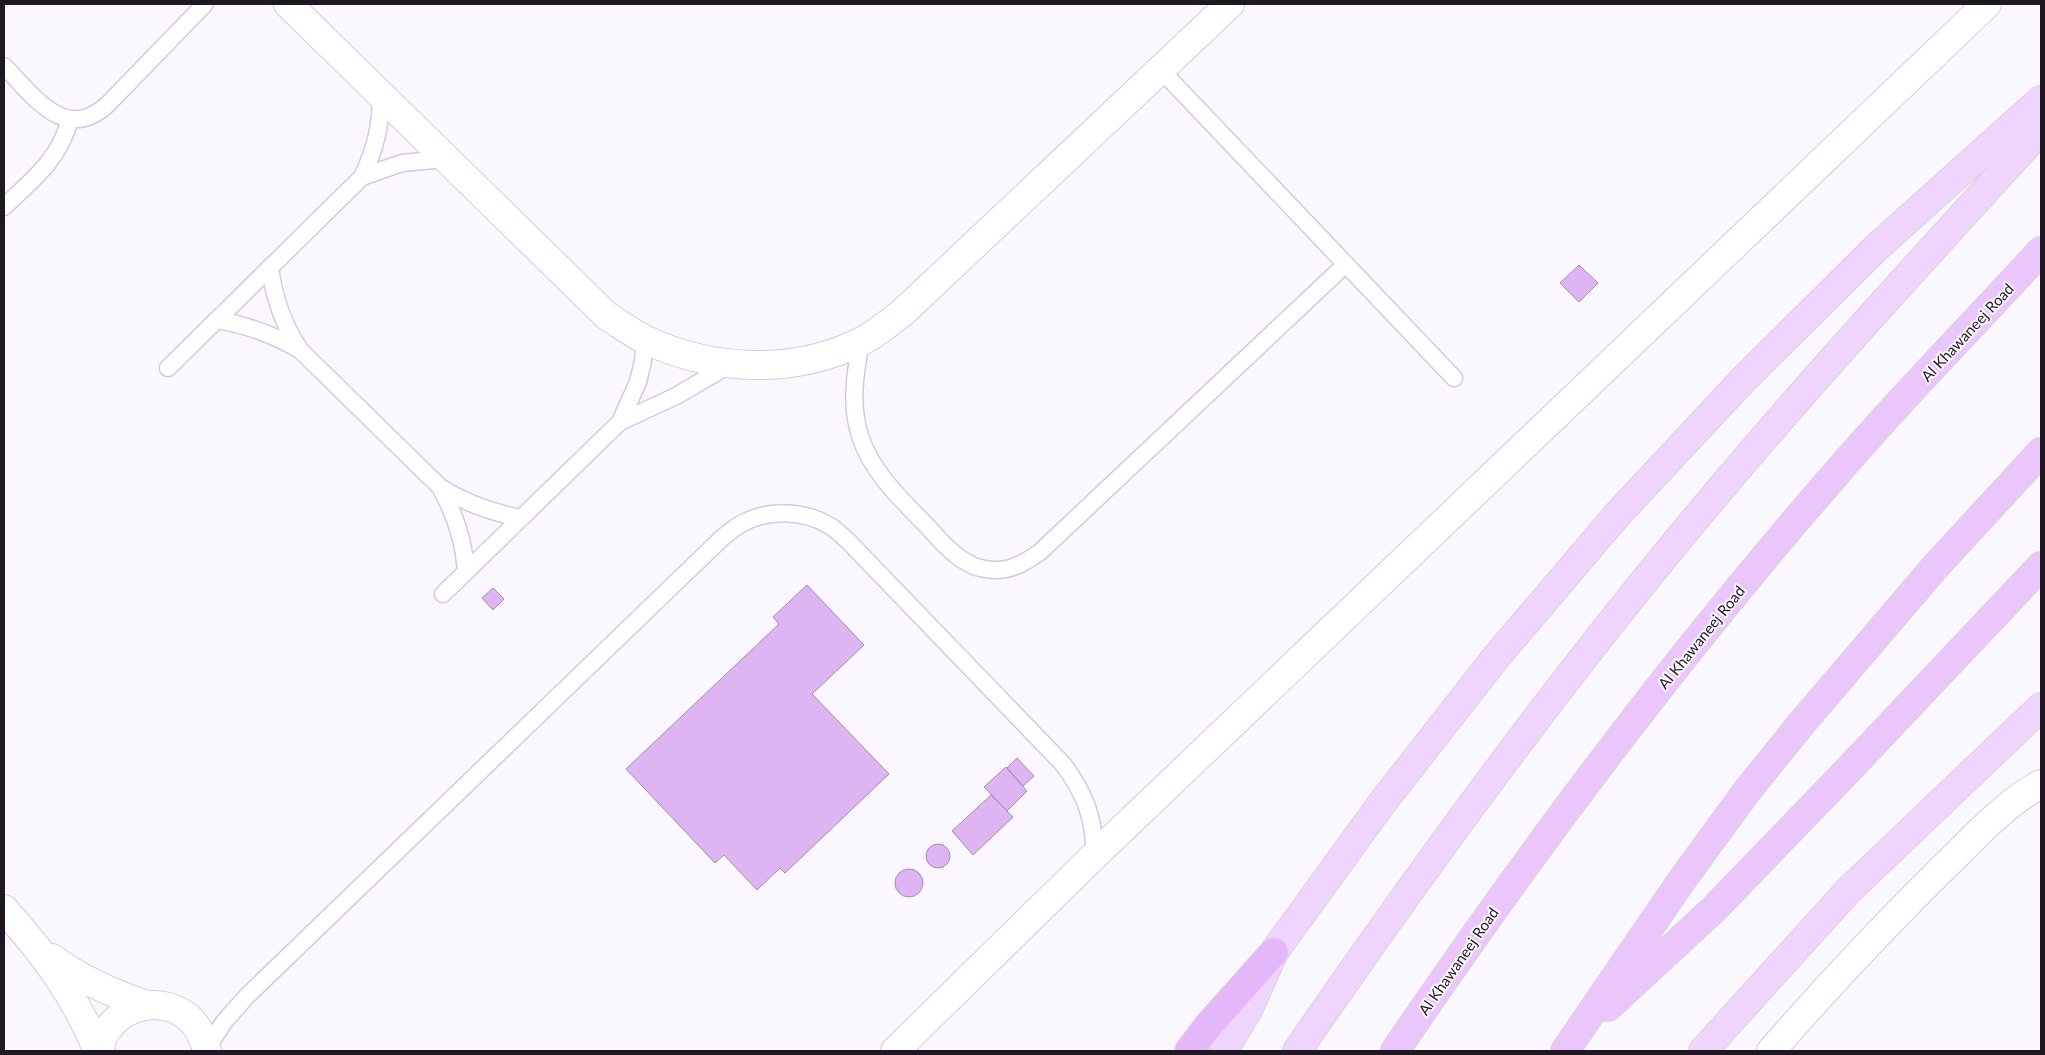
<svg xmlns="http://www.w3.org/2000/svg" width="2045" height="1055" font-family="Lato,sans-serif">
  <style>
    .building { fill: #deb5f2; stroke: #a18eaa }
    .lines { fill: none; stroke-linecap: round; stroke-linejoin: round }
    .service-casing { stroke: #d9c6e4; stroke-width: 19 }
    .minor-casing { stroke: #d9c6e4; stroke-width: 30 }
    .primary-casing { stroke: #d7d5d7; stroke-width: 30 }
    .trunk-casing { stroke: #d7d5d7; stroke-width: 30 }
    .motorway-casing { stroke: #d7d5d7; stroke-width: 30 }
    .service { stroke: #fff; stroke-width: 16 }
    .minor { stroke: #fff; stroke-width: 28 }
    .primary { stroke: #efd4fd; stroke-width: 28 }
    .trunk { stroke: #eac6fc; stroke-width: 28 }
    .motorway { stroke: #e4b7fb; stroke-width: 28 }
    .labels { text-anchor: middle; dominant-baseline: central; stroke-width: 4; stroke-linejoin: round; paint-order: stroke }
    .street-label { font-size: 15px; fill: #1f1722; stroke: #fbf7fe }
  </style>
  <rect width="100%" height="100%" fill="#fbf7fe"/>
  <!-- building -->
  <path class="building" d="M1579 265 1598 283 1579 302 1560 283Z
    M807 585 864 645 812 694 889 774 785 873 780 868 757 890 724 855 715 863 626 769 779 624 773 617Z
    M493 588 504 599 493 610 482 598Z
    M1017 758 1034 776 1023 786 1007 768Z
    M1006 767 1027 791 1007 811 984 787Z
    M991 795 1013 817 973 855 952 831Z
    M926 856a12 12 0 1 1 24 0a12 12 0 1 1-24 0Z
    M895 883a14 14 0 1 1 28 0a14 14 0 1 1-28 0Z"/>
  <g class="lines">
    <defs>
      <path id="service" d="M4 66C34 96 65 144 108 104L205 4
        M1161 70 1454 378
        M362 177 402 163 445 159
        M4 207C34 178 58 161 70 120
        M270 267C274 299 283 324 300 350L440 487C465 503 490 512 520 518
        M217 320C247 325 272 334 298 349
        M861 342C855 373 850 404 860 436 872 473 901 499 927 526 940 540 953 556 970 564 976 568 989 570 996 570 1014 570 1027 561 1040 552L1346 264
        M168 368 362 177C375 150 381 126 381 96
        M620 422 676 396 729 365
        M441 489C456 516 464 541 466 571
        M443 594 620 422 638 382 643 361 645 340
        M206 1050 224 1022 247 996 722 538C728 533 734 528 741 524 768 509 804 510 830 526 837 530 842 536 848 541L1063 764C1085 794 1095 818 1094 856"/>
      <path id="minor" d="M288 4 607 316C620 324 633 334 646 340 713 371 793 375 860 342 875 335 888 323 901 314L1230 4
        M4 909C45 955 74 994 98 1051
        M52 958C81 980 113 994 147 1005
        M99 1051C101 1045 102 1038 105 1033 124 1003 165 995 191 1020 200 1029 204 1040 207 1051
        M895 1051 1094 856 1987 4
        M1771 1051C1827 987 1885 925 1946 865 1975 837 2005 803 2041 784"/>
      <path id="primary" d="M1223 1051 1248 1010 1274 952 1382 803 1497 656 1617 515 1744 379 1876 248 2041 100
        M1297 1051C1412 884 1531 720 1659 563 1780 414 1911 272 2041 130
        M1703 1051 1848 891 2041 707"/>
      <path id="trunk" d="M1608 1007 1714 909 1851 767 2041 566
        M1395 1051C1532 849 1680 652 1841 468 1905 394 1975 323 2041 251
        M1565 1051 1682 880 1747 791 1801 724 1935 567 2041 452"/>
      <path id="motorway" d="M1189 1051 1208 1026 1274 952"/>
    </defs>
    <!-- service casing -->
    <use href="#service" class="service-casing"/>
    <!-- minor casing -->
    <use href="#minor" class="minor-casing"/>
    <!-- primary casing -->
    <use href="#primary" class="primary-casing"/>
    <!-- trunk casing -->
    <use href="#trunk" class="trunk-casing"/>
    <!-- motorway casing -->
    <use href="#motorway" class="motorway-casing"/>
    <!-- service -->
    <use href="#service" class="service"/>
    <!-- minor -->
    <use href="#minor" class="minor"/>
    <!-- primary -->
    <use href="#primary" class="primary"/>
    <!-- trunk -->
    <use href="#trunk" class="trunk"/>
    <!-- motorway -->
    <use href="#motorway" class="motorway"/>
  </g>
  <g class="labels">
    <!-- street labels -->
    <g class="street-label">
      <text transform="translate(1967 332) rotate(-47)">Al Khawaneej Road</text>
      <text transform="translate(1701 637) rotate(-51)">Al Khawaneej Road</text>
      <text transform="translate(1458 961) rotate(-55)">Al Khawaneej Road</text>
    </g>
  </g>
  <!-- border -->
  <rect width="2045" height="1055" fill="none" stroke="#1f1722" stroke-width="10"/>
</svg>
